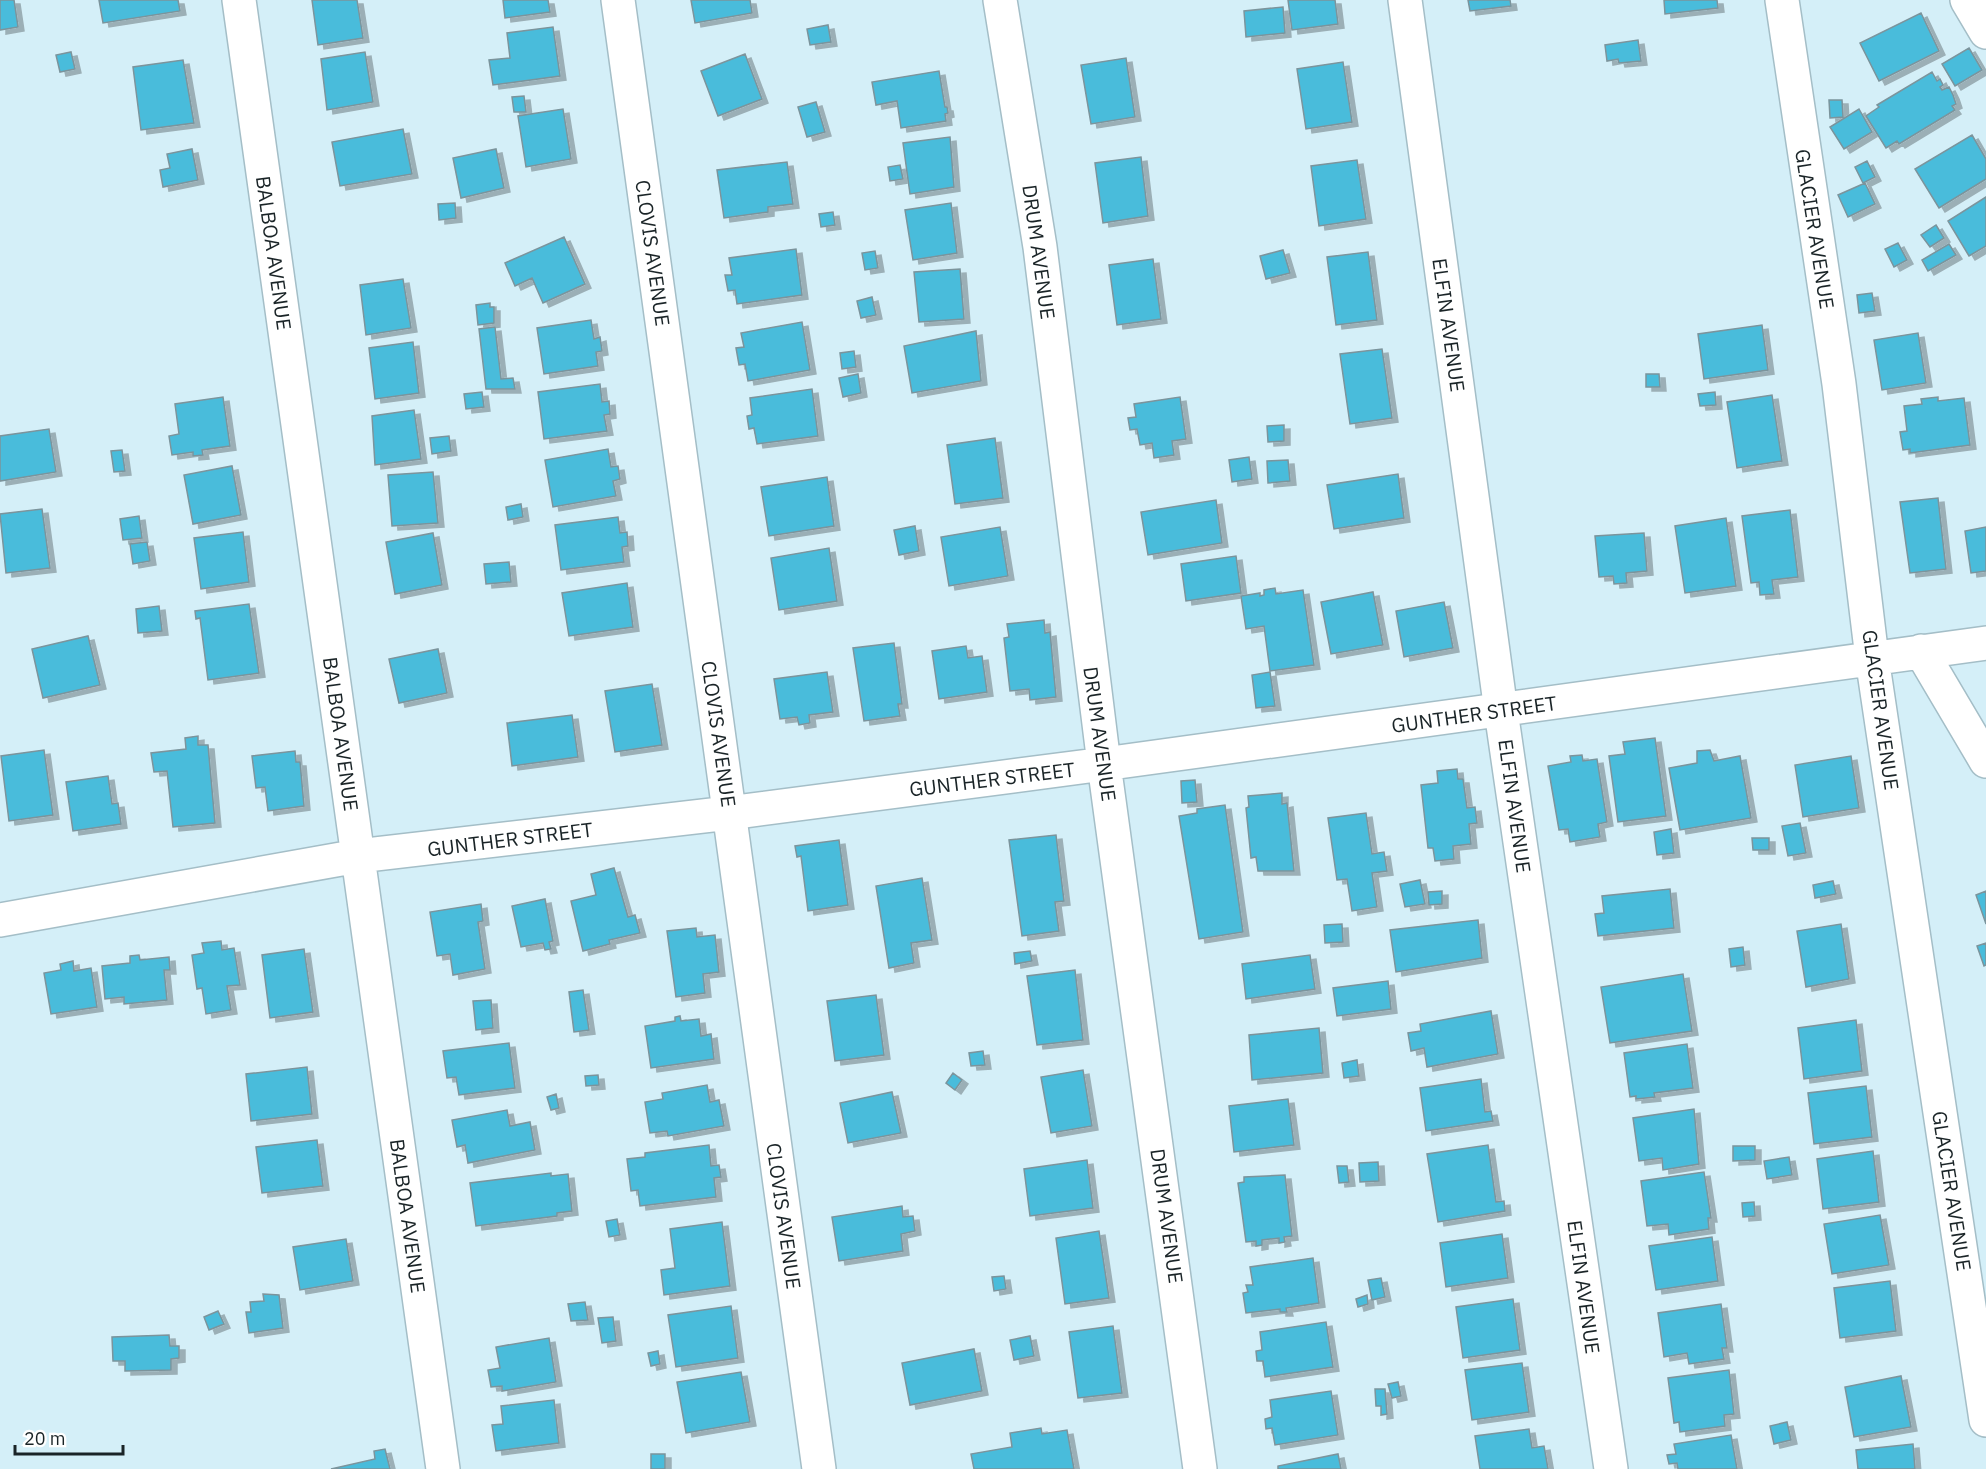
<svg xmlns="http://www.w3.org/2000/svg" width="1986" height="1469" font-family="'IBM Plex Sans',sans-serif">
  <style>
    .building { fill: #4abcdb; stroke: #7b949c; stroke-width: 1.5; filter: url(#shadow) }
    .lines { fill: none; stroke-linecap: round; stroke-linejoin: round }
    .minor-casing { stroke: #a4bec7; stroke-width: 36 }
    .minor { stroke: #fff; stroke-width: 33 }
    .labels { text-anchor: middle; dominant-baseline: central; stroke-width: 6; stroke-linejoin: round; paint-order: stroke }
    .street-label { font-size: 20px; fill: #1a2427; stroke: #fff }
  </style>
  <defs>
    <filter id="shadow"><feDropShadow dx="6" dy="4" stdDeviation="0" flood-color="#0004"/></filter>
  </defs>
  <rect width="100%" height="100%" fill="#d4eff8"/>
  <!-- building -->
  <path class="building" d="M0 0H14L18 27 0 30Z
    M99 0H178L180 11 103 23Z
    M312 0H357L363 38 318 45Z
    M503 0H548L550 12 505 18Z
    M691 0H750L752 13 695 23Z
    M1288 0H1335L1338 24 1292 30Z
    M1468 0H1510L1511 6 1470 11Z
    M1664 0H1717L1718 8 1665 14Z
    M1283 7 1285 33 1246 37 1244 11Z
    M1921 13 1939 51 1879 81 1860 43Z
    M828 25 831 42 810 45 807 29Z
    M553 27 560 76 493 85 489 60 510 58 507 33Z
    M1638 40 1641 61 1619 63 1618 59 1607 61 1605 45Z
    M1969 48 1982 70 1955 86 1942 64Z
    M71 52 75 69 60 72 56 55Z
    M365 52 373 102 327 110 321 59Z
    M745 54 762 99 718 116 701 71Z
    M1126 58 1135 117 1091 124 1081 65Z
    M183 60 194 123 141 130 133 67Z
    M1343 62 1352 122 1306 129 1297 69Z
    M939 71 945 107H947L948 113 945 114 946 121 901 128 897 101 876 105 872 82Z
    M1932 72 1937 81 1940 79 1943 85 1940 87 1942 90 1949 87 1953 95 1956 104 1952 106 1955 110 1899 144 1897 141 1886 148 1866 116 1879 107 1877 105Z
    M524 96 526 112H514L512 97Z
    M1829 100H1842L1843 117 1830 118Z
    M816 102 825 132 807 137 798 107Z
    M563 109 571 159 526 167 518 116Z
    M1859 109 1872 132 1844 149 1830 127Z
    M403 129 412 174 340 186 332 142Z
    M1972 135 1986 159V179L1939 208 1915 169Z
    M950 137 954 187 910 194 903 143Z
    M192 149 198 180 163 187 160 170 170 168 167 154Z
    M496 149 504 188 461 198 453 158Z
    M1141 157 1148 216 1103 223 1095 163Z
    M1357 160 1366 219 1319 226 1311 166Z
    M1867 161 1875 177 1863 183 1855 167Z
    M787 162 793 204 768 207V212L724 218 717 170Z
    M900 165 903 179 890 181 888 167Z
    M1865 183 1875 204 1848 217 1838 195Z
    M1986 197V246L1969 256 1948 221Z
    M455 203 456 218 439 220 438 204Z
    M951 203 957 253 913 260 905 210Z
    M833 212 835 225 821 227 819 214Z
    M1936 225 1944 238 1930 247 1921 235Z
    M564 237 585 284 543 303 532 278 515 286 505 263Z
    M1898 243 1907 260 1894 267 1885 249Z
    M1949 244 1956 255 1928 271 1922 260Z
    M796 249 802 295 737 304 735 290 728 291 725 275H732L729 258Z
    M1283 250 1290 273 1266 279 1260 256Z
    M875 251 878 268 865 270 862 253Z
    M1368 252 1377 320 1336 325 1327 257Z
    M1153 259 1161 319 1117 325 1109 265Z
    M960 269 964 319 919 322 914 272Z
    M403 279 411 328 366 335 360 285Z
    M1872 293 1875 311 1859 313 1857 295Z
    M872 297 876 315 861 318 857 301Z
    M490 303V307H494V323L478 325 476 305Z
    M591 320 594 339 600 337 602 351 596 352 598 366 544 374 537 328Z
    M802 322 810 370 748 381 745 364 739 365 736 348 744 347 741 333Z
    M1762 325 1768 370 1704 379 1698 334Z
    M495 327 501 379 513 378 515 389H486L479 329Z
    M976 331 981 381 912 393 904 346Z
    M1918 333 1926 383 1882 390 1874 340Z
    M413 342 419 393 375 399 369 348Z
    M1382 349 1392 418 1350 424 1340 354Z
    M854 351 856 367 842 369 840 353Z
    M858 374 861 393 843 397 839 378Z
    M1646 374H1659L1660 387H1646Z
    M600 384 602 402 609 401 610 414 604 415 607 431 544 439 538 392Z
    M812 389 818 436 757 444 754 428 749 429 747 416 752 415 750 398Z
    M482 392 484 407 466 409 464 394Z
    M1715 392 1716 405 1700 406 1698 394Z
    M1772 395 1782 461 1737 468 1727 402Z
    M223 397 230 446 202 450 203 455 193 456V452L172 455 169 436 179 434 175 404Z
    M1180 397 1186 439 1172 441 1174 455 1154 458 1152 443 1140 445 1137 429 1130 430 1128 418 1136 417 1134 404Z
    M1938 397V401L1964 398 1970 445 1910 453V449L1903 450 1900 432 1907 431 1904 406 1922 404 1921 399Z
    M414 410 421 459 375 465 372 416Z
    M1284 425V441L1268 442 1267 426Z
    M49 429 56 472 0 481V436Z
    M449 436 451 451 432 454 430 438Z
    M995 438 1003 498 955 504 947 445Z
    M608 449 611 467 618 466 620 479 613 481 616 496 553 507 545 460Z
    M122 450 125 471 114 472 111 451Z
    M1249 457 1252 479 1232 482 1229 460Z
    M1288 460 1290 481 1268 483 1267 461Z
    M232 466 241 515 193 524 184 475Z
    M433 472 438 523 392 526 388 475Z
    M1398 474 1404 518 1334 529 1327 485Z
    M827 477 834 526 769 536 761 487Z
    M1938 498 1946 569 1910 573 1900 502Z
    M1216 500 1222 543 1148 555 1141 512Z
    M521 504 523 517 508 520 506 507Z
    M42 509 50 568 6 573 0 514Z
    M1790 510 1798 577 1772 580 1774 594 1760 595 1759 582 1751 583 1742 516Z
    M139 516 142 538 123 540 120 519Z
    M618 517 620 533 627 532 628 546 622 547 624 562 561 570 555 525Z
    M1726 518 1736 586 1685 593 1675 526Z
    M915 526 919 551 899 555 894 530Z
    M1000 527 1008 576 949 586 941 537Z
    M1986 527V571L1971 573 1965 531Z
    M243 532 249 582 201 589 194 538Z
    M433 533 442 585 395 594 386 542Z
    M1644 533 1647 571 1626 573 1627 583 1614 584 1613 576 1599 577 1595 536Z
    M147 542 150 561 133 564 130 544Z
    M829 548 837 601 779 610 771 558Z
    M1236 556 1241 593 1186 601 1181 564Z
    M509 562 511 582 486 584 484 564Z
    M627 583 633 627 569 636 562 593Z
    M1275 588 1276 594 1303 590 1314 665 1270 671 1264 626 1246 629 1241 596 1260 593V596L1264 595V590Z
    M1373 592 1383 645 1331 654 1321 602Z
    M1444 602 1453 648 1404 657 1396 611Z
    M249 604 259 673 208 680 200 618 196 619 195 611Z
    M159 606 162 631 138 633 136 609Z
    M1044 620 1045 633 1050 632 1056 697 1030 700 1029 689 1010 691 1004 638 1009 637 1007 624Z
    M88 636 100 685 43 698 32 649Z
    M894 643 902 704H898L900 716 864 721 853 648Z
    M966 646 968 658 982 656 987 692 939 699 932 651Z
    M438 649 447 693 399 703 389 659Z
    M827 672 833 712 809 715 810 723 799 725 797 717 780 719 774 679Z
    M1270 672 1275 706 1256 708 1252 675Z
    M652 684 662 745 615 752 605 691Z
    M572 715 578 757 512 766 507 723Z
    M198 736V745H208L215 823 173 827 167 771 154 772 151 753 186 749 185 738Z
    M1655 738 1666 816 1618 822 1609 756 1625 754 1623 742Z
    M44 750 53 815 9 821 1 756Z
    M1710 750 1714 761 1740 756 1751 818 1680 830 1669 768 1697 763V751Z
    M295 751 296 762H300L304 806 268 811 265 787 256 788 252 756Z
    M1582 755 1583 761 1597 759 1607 822 1598 824 1600 837 1570 842 1568 829 1559 830 1548 766 1571 762 1570 756Z
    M1851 756 1859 808 1803 817 1795 765Z
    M1457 769 1458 779H1463L1467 808 1475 807 1477 823 1469 824 1471 844 1453 846 1454 859 1435 861 1433 848H1428L1421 785 1438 783 1437 771Z
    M108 776 112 804 118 803 121 824 73 831 66 782Z
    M1195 780 1197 802 1182 803 1181 781Z
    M1282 793V804L1287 803 1294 871H1258L1256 857 1251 858 1246 808 1249 807 1248 796Z
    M1225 805 1243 932 1199 939 1179 816 1197 813V809Z
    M1366 813 1372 854 1384 852 1387 871 1372 873 1377 907 1352 911 1347 879 1337 880 1328 818Z
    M1800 823 1806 853 1788 856 1782 826Z
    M1671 829 1674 853 1657 855 1654 832Z
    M1056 835 1064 901 1055 902 1059 931 1022 936 1009 840Z
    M1752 838H1769V850H1753Z
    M839 840 848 905 808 911 801 856 797 857 795 846Z
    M614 868 628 917 635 915 640 933 609 940 610 944 583 951 571 901 596 895 591 874Z
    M922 878 932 940 911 943 914 963 889 968 876 886Z
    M1420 880 1425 904 1405 907 1400 884Z
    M1833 881 1836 894 1815 898 1813 885Z
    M1670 889 1674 928 1598 936 1595 914 1604 913 1602 896Z
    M1442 891V904L1429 905 1428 892Z
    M1986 891V924L1976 895Z
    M545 899 553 941 549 942 551 949 545 950 543 943 521 947 512 906Z
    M481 904 483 921 478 922 485 969 453 975 450 954 437 956 430 912Z
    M1478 920 1482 958 1396 972 1390 930Z
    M1342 924 1343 942 1325 943 1324 925Z
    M1841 924 1849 979 1806 987 1797 931Z
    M696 928 697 937 715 935 719 972 703 974 705 993 676 997 667 931Z
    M221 941 222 950 234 948 240 985 227 986 231 1010 206 1014 202 988 197 989 192 955 204 953 202 943Z
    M1986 943V965L1984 966 1977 946Z
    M1743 947 1745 965 1731 967 1729 949Z
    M304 949 313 1012 270 1018 262 955Z
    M1030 951 1032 961 1015 964 1014 953Z
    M139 955 140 960 169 957 170 970H164L167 1000 124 1004V997L105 999 102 966 130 963V956Z
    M1310 955 1315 989 1246 999 1242 964Z
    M73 961 74 971 91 968 97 1007 51 1014 44 973 61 970 60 964Z
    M1075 970 1083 1040 1037 1045 1027 976Z
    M1683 974 1692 1031 1610 1043 1601 987Z
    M1388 981 1391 1009 1337 1016 1333 988Z
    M583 990 589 1030 574 1032 569 992Z
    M876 995 884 1055 835 1061 827 1001Z
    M491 1000 493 1028 476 1030 473 1001Z
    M1491 1011 1498 1054 1427 1067 1424 1048 1411 1051 1408 1033 1421 1031 1420 1024Z
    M680 1016 681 1021 699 1019 701 1036 711 1034 714 1059 651 1068 645 1026 675 1021V1017Z
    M1856 1020 1862 1071 1804 1079 1798 1028Z
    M1319 1028 1323 1073 1252 1080 1249 1035Z
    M509 1043 515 1088 459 1095 456 1077 447 1078 443 1051Z
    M1687 1044 1693 1088 1654 1093 1655 1097 1636 1099V1096L1630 1097 1624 1053Z
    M983 1051 985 1065 971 1066 969 1053Z
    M1357 1060 1359 1076 1344 1078 1342 1063Z
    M307 1067 312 1114 251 1121 246 1074Z
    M1083 1070 1092 1126 1051 1133 1041 1077Z
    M953 1073 962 1080 955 1090 946 1083Z
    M598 1075 599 1085 586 1086 585 1076Z
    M1481 1079 1485 1112 1491 1111 1493 1121 1426 1131 1420 1088Z
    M707 1085 710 1102 719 1100 724 1126 668 1136 667 1131 650 1133 645 1102 663 1099 662 1093Z
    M1866 1086 1872 1137 1814 1144 1808 1093Z
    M892 1092 901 1133 848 1143 840 1103Z
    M556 1094 559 1108 551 1110 547 1097Z
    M1288 1099 1294 1145 1234 1152 1229 1106Z
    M1694 1109 1699 1164 1663 1170 1662 1158 1639 1161 1633 1118Z
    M507 1110 510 1126 530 1122 535 1150 468 1163 465 1145 457 1147 452 1120Z
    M317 1140 323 1186 262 1193 256 1147Z
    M709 1145 711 1166 719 1165 721 1177 714 1178 716 1197 640 1206 638 1190 631 1191 627 1159 645 1157V1153Z
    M1488 1145 1496 1202 1504 1201 1505 1211 1438 1222 1427 1154Z
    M1733 1146H1755V1160L1733 1161Z
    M1873 1151 1879 1202 1823 1209 1817 1159Z
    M1789 1157 1792 1175 1767 1179 1764 1161Z
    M1087 1160 1093 1208 1030 1216 1024 1169Z
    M1378 1162 1379 1181 1360 1182 1359 1163Z
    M1337 1166H1347L1349 1182 1339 1183Z
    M1704 1172 1711 1218H1708L1709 1229 1669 1235 1668 1224 1647 1226 1641 1181Z
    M551 1173V1176L568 1174 572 1211 557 1213V1216L476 1226 470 1183Z
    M1285 1175 1292 1236 1284 1237 1285 1242 1279 1243V1238L1262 1240V1245L1256 1246V1241L1246 1242 1238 1183 1244 1182V1177Z
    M1754 1202 1755 1216 1743 1217 1742 1203Z
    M902 1206 903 1217 913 1216 915 1231 901 1234 903 1251 839 1261 832 1217Z
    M1880 1215 1889 1265 1832 1274 1824 1224Z
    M617 1219 620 1235 609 1237 606 1221Z
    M722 1222 730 1286 664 1295 661 1270 675 1268 670 1229Z
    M1099 1231 1109 1298 1065 1304 1056 1238Z
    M1502 1234 1508 1278 1446 1287 1440 1243Z
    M1712 1237 1718 1281 1656 1290 1649 1246Z
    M346 1239 353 1281 300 1290 293 1247Z
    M1313 1258 1319 1303 1286 1308 1287 1312H1280V1309L1246 1313 1243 1293 1248 1292 1246 1285H1253L1250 1267Z
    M1004 1276 1006 1289 994 1291 992 1277Z
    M1381 1278 1385 1297 1372 1300 1368 1280Z
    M1890 1281 1896 1331 1840 1338 1834 1288Z
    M263 1294 279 1295 283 1328 249 1333 246 1312H251L250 1302 264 1301Z
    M1367 1295 1368 1304 1358 1307 1356 1299Z
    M1513 1299 1520 1350 1463 1358 1456 1307Z
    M585 1302 588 1320 571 1321 568 1304Z
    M1721 1304 1727 1348H1722L1724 1359 1689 1364 1687 1353 1664 1357 1658 1313Z
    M731 1306 738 1358 676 1367 668 1315Z
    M218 1311 224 1324 209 1330 204 1317Z
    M613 1317 616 1341 602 1343 598 1318Z
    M1326 1322 1333 1367 1265 1377 1263 1361H1257L1256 1351 1262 1350 1260 1332Z
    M1113 1326 1122 1393 1078 1398 1069 1332Z
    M169 1335 170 1346H179V1358L171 1359V1370L125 1371V1361H113L112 1337Z
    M1030 1336 1034 1356 1014 1360 1010 1340Z
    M549 1338 556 1382 502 1391V1386L491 1387 488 1370 500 1368 496 1347Z
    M974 1349 982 1391 910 1405 902 1363Z
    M658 1351 660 1364 651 1366 648 1353Z
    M1522 1363 1529 1412 1472 1420 1465 1370Z
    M1729 1370 1734 1414 1724 1415 1725 1426 1680 1432 1679 1422 1674 1423 1668 1378Z
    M741 1372 750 1422 686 1433 677 1382Z
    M1901 1376 1911 1427 1854 1437 1845 1387Z
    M1398 1382 1401 1396 1392 1398 1388 1384Z
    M1375 1389H1385L1387 1414 1381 1415V1406H1376Z
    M1331 1391 1338 1435 1275 1445 1272 1428 1266 1429 1265 1419 1272 1417 1270 1400Z
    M554 1400 559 1443 496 1451 492 1425 503 1424 501 1406Z
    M1787 1422 1791 1440 1774 1444 1770 1426Z
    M1041 1428 1042 1434 1067 1430 1074 1469H974L971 1454 1012 1447 1010 1433Z
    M1529 1429 1532 1448 1544 1446 1548 1469H1480L1475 1436Z
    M1731 1435 1737 1469H1678L1677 1463 1669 1464 1667 1455 1676 1454 1674 1444Z
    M1913 1444 1915 1469H1858L1856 1450Z
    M385 1449 390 1469H331L375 1459 374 1451Z
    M651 1454H665V1469H651Z
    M1338 1454 1341 1469H1278V1466Z"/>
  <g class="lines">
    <defs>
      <path id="minor" d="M239 0 443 1469
        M618 0 819 1469
        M1000 0 1040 247 1104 764 1200 1469
        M1405 0 1501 711 1611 1469
        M1782 0 1839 384 1872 658 1986 1420
        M1967 0 1986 32
        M1921 651 1986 761
        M0 920 358 856 729 813 1104 764 1986 643"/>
    </defs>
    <!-- minor casing -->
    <use href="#minor" class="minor-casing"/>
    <!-- minor -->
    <use href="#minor" class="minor"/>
  </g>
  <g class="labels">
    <!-- street labels -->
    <g class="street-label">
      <text transform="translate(1815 229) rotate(81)">GLACIER AVENUE</text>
      <text transform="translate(1039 252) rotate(82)">DRUM AVENUE</text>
      <text transform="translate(274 253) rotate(82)">BALBOA AVENUE</text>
      <text transform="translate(653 253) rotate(82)">CLOVIS AVENUE</text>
      <text transform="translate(1449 325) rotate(82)">ELFIN AVENUE</text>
      <text transform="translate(1881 710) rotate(82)">GLACIER AVENUE</text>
      <text transform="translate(1474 714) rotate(-8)">GUNTHER STREET</text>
      <text transform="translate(341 734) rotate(82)">BALBOA AVENUE</text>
      <text transform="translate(719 734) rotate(82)">CLOVIS AVENUE</text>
      <text transform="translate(1100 734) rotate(82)">DRUM AVENUE</text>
      <text transform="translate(992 779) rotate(-7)">GUNTHER STREET</text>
      <text transform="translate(1515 806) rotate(82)">ELFIN AVENUE</text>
      <text transform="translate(510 839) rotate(-7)">GUNTHER STREET</text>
      <text transform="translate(1952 1191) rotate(81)">GLACIER AVENUE</text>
      <text transform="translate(408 1216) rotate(82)">BALBOA AVENUE</text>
      <text transform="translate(784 1216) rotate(82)">CLOVIS AVENUE</text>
      <text transform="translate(1167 1216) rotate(82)">DRUM AVENUE</text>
      <text transform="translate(1584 1287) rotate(82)">ELFIN AVENUE</text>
    </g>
  </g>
  <!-- scale -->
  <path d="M15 1445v9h108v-9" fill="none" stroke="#1a2427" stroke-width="3"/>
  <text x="24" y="1445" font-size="18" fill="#1a2427" stroke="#ffffff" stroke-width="4.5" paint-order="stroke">20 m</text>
</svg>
